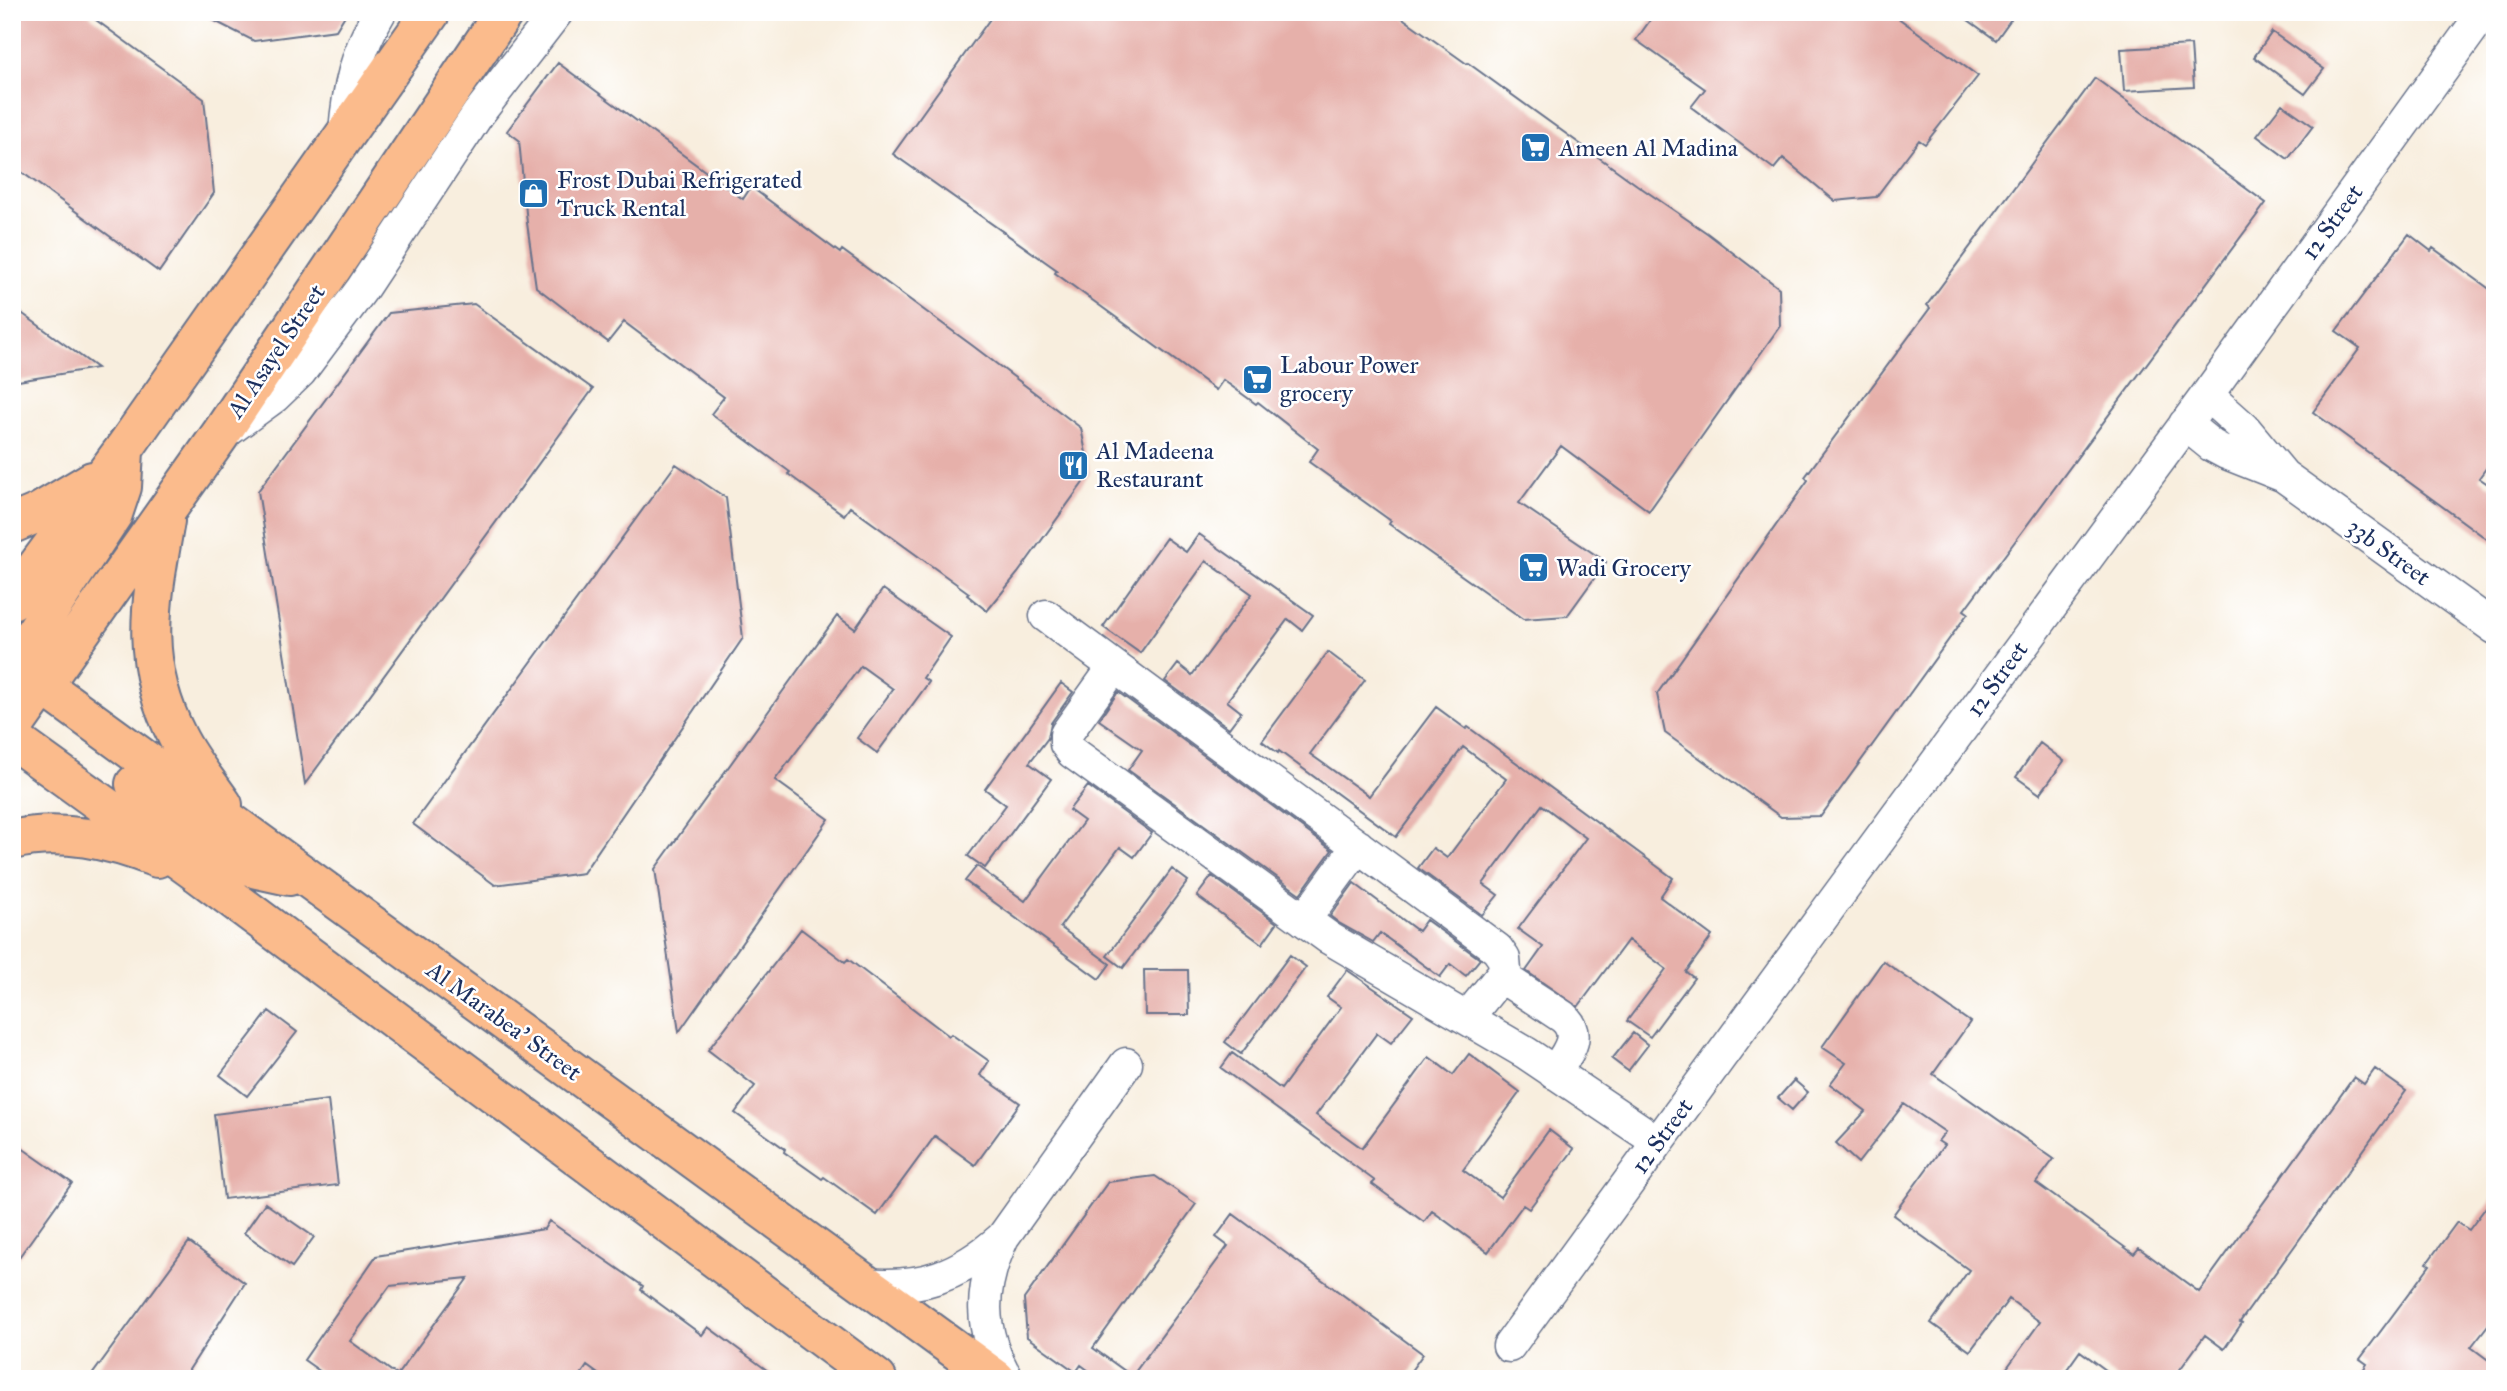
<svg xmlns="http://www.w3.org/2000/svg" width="2507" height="1391" font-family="'IM FELL Great Primer',serif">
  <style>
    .building { fill: #e6b0aa; fill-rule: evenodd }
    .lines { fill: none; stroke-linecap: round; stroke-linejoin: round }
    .minor-casing { stroke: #68728b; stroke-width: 35 }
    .major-casing { stroke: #68728b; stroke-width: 42 }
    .minor { stroke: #fff; stroke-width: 32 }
    .major { stroke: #fbbb8c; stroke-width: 38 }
    .labels { text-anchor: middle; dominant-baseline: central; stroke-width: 5; stroke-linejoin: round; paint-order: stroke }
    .poi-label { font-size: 24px; fill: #1b2f5e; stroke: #fff; text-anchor: start }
    .street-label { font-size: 24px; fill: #1b2f5e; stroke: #fff }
  </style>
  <rect width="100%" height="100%" fill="#fff"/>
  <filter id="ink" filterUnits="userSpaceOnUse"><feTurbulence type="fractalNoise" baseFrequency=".0143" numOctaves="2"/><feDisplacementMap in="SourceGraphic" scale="14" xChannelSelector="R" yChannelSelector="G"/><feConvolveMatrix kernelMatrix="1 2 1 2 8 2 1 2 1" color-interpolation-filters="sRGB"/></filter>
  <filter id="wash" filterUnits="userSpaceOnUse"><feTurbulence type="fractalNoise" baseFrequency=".00686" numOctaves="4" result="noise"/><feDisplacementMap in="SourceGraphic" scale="28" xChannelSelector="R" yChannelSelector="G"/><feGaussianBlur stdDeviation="1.57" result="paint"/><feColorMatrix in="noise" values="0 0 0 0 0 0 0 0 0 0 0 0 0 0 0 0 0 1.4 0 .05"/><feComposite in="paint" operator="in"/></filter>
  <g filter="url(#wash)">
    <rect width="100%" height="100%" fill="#f8eede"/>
    <g id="blocks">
      <!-- building -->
      <path class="building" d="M12 12H85L204 99 214 193 159 272 12 165Z
        M197 12H347L336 30 254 41Z
        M995 12H1394L1467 64 1468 63 1637 185 1707 233 1779 288 1780 326 1649 511 1561 446 1519 503 1606 562 1567 616 1523 619 1389 524 1391 521 1309 462 1318 449 1258 402 1256 404 1223 380 1216 390 1055 273 1057 270 893 154Z
        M1656 12H1890L1978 76 1925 144 1919 140 1876 197 1835 201 1783 158 1774 169 1691 107 1705 89 1636 40Z
        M1957 12H2016L1996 40Z
        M2272 32 2324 69 2305 94 2254 57Z
        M2191 45 2194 87 2124 91 2121 49Z
        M558 63 743 199 751 187 840 253 842 250 973 346 1081 428 1090 473 1018 573 987 611 967 595 969 593 850 507 844 515 788 474 790 472 711 414 724 397 624 322 608 342 536 287 527 223 519 140 507 131Z
        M2095 78 2266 203 1964 610 1968 613 1821 816 1781 817 1665 733 1657 694 1808 480 1805 477 1930 308 1927 305Z
        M2282 104 2313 126 2288 159 2257 136Z
        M2409 234 2431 251 2433 248 2495 293V456L2479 478 2495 489V545L2313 412 2360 348 2336 331Z
        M474 304 593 389 305 784 258 491 389 313Z
        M12 306 97 368 12 382Z
        M676 464 726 498 743 638 583 873 495 885 413 824Z
        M1199 534 1313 615 1302 630 1288 619 1227 701 1241 712 1229 728 1165 681 1178 664 1192 675 1252 594 1206 561 1140 653 1103 627 1166 538 1186 552Z
        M883 589 951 637 923 678 929 682 877 753 857 738 893 689 861 666 775 780 829 819 679 1032 655 869 837 616 855 629Z
        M1328 652 1365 680 1310 754 1369 796 1436 707 1466 729 1468 727 1673 878 1660 897 1712 936 1686 972 1694 978 1650 1037 1627 1021 1666 969 1628 940 1578 1007 1526 971 1543 947 1518 929 1586 838 1542 805 1483 884 1498 895 1482 915 1418 868 1433 848 1447 858 1506 779 1463 747 1396 837 1279 751 1278 753 1262 741Z
        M1061 683 1073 692 1051 723 1048 738 1029 763 1051 779 985 868 968 856 1006 805 985 789Z
        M1118 692 1332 850 1300 894 1128 770 1142 750 1099 720Z
        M2040 743 2064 761 2040 794 2016 777Z
        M1088 786 1152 833 1134 857 1120 847 1060 927 1110 964 1099 979 965 881 977 866 1025 901 1084 821 1069 810Z
        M1172 869 1188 881 1123 968 1107 956Z
        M1212 876 1277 923 1262 944 1197 896Z
        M1354 883 1418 931 1426 920 1480 959 1466 976 1450 964 1440 977 1380 933 1373 942 1339 923 1330 916Z
        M801 929 845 962 848 959 949 1036 951 1034 989 1061 980 1075 1020 1103 975 1165 935 1136 877 1215 824 1177 822 1179 784 1152 785 1149 735 1113 755 1086 708 1050Z
        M1290 955 1306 967 1241 1054 1225 1042Z
        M1883 961 1970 1022 1933 1074 2054 1159 2036 1183 2134 1254 2139 1248 2199 1292 2354 1077 2364 1084 2375 1069 2406 1091 2240 1322 2242 1323 2224 1349 2205 1335 2173 1379H2118L2080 1351 2060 1379H1999L2040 1322 2009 1299 1970 1351 1931 1323 1969 1270 1893 1215 1944 1145 1938 1141 1945 1132 1904 1104 1858 1163 1836 1143 1866 1111 1830 1084 1846 1063 1822 1047Z
        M1144 970H1188L1189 1015H1145Z
        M1347 970 1413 1015 1391 1043 1377 1033 1316 1115 1362 1148 1429 1057 1453 1075 1469 1054 1520 1092 1463 1170 1500 1197 1549 1130 1574 1149 1529 1209 1523 1205 1488 1252 1432 1211 1424 1222 1372 1184 1375 1181 1221 1068 1232 1053 1281 1089 1341 1007 1327 997Z
        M269 1011 297 1032 247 1096 220 1075Z
        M1633 1033 1648 1045 1628 1071 1612 1059Z
        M1794 1080 1808 1092 1792 1110 1778 1098Z
        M328 1100 338 1185 224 1199 214 1114Z
        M12 1141 72 1183 12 1267Z
        M1155 1176 1196 1204 1093 1348 1132 1376 1228 1246 1216 1237 1233 1214 1423 1354 1405 1379H1100L1081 1365 1076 1372 1027 1337 1024 1299 1108 1182Z
        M2495 1195V1316L2471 1347 2495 1365V1379H2357L2367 1364 2360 1359 2430 1265 2427 1263 2457 1222 2469 1230Z
        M265 1203 314 1237 292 1267 244 1233Z
        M549 1221 643 1286 641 1290 702 1335 708 1327 779 1379H605L587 1366 578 1379H331L304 1360 376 1256 544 1229ZM468 1278 397 1375 350 1341 390 1286Z
        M189 1242 245 1283 183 1379H89Z"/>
    </g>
  </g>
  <g filter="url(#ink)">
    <use href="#blocks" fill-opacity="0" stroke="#68728b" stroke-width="2"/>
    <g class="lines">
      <defs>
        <path id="minor" d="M345 133C348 89 357 50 380 12
          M2207 395 2244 428 2283 475
          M2185 424 2211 445 2226 453 2284 476 2495 628
          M227 431 275 396 300 372 362 289 478 114 557 12
          M1046 616 1497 949 1504 959 1505 971 1467 1018
          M1114 667 1066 734V744L1072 752 1329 938 1526 1053 1658 1142
          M1304 920 1358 846
          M1502 977 1563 1017C1584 1036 1566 1055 1554 1073
          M865 1284C922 1289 959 1276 1002 1238
          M1509 1346 1829 908 2207 395 2484 12
          M1007 1379C978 1329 979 1289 1003 1237L1126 1064"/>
        <path id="major" d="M165 521C151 602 138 660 178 738 190 762 208 783 223 805
          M12 524 38 513 92 481
          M12 600 124 449 431 12
          M12 663 996 1379
          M12 667 113 514 122 487 124 451
          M12 729 220 435 504 12
          M12 739 199 874 877 1379
          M135 784 238 860 257 869 289 876
          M12 840C61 828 111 840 157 858"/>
      </defs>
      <!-- minor casing -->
      <use href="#minor" class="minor-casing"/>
      <!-- major casing -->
      <use href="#major" class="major-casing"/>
      <!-- minor -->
      <use href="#minor" class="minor"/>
      <!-- major -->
      <use href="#major" class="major"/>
    </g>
  </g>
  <!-- icons -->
  <defs>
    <symbol id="supermarket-square" viewBox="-11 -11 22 22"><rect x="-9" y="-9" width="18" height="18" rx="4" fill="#1f6fb2" stroke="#fff"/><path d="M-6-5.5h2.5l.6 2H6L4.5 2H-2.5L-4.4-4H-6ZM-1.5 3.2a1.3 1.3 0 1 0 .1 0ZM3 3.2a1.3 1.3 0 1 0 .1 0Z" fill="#fff"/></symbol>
    <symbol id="shop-square" viewBox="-11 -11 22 22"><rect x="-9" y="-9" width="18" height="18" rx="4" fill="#1f6fb2" stroke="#fff"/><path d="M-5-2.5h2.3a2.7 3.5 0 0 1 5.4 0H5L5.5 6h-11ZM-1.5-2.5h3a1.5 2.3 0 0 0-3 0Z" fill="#fff"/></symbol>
    <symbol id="restaurant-square" viewBox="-11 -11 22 22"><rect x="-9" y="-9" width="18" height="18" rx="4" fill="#1f6fb2" stroke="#fff"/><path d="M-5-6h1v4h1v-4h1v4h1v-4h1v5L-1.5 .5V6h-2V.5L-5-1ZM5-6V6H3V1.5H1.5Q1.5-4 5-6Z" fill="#fff"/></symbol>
  </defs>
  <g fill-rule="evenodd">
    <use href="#supermarket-square" x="1518" y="130" width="35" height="35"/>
    <use href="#shop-square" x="516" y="176" width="35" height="35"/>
    <use href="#supermarket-square" x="1240" y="362" width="35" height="35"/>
    <use href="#restaurant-square" x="1056" y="448" width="35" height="35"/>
    <use href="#supermarket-square" x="1516" y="550" width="35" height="35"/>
  </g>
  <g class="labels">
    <!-- poi labels -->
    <g class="poi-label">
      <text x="1559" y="148">Ameen Al Madina</text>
      <text x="557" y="180">Frost Dubai Refrigerated<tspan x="557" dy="28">Truck Rental</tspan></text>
      <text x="1280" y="365">Labour Power<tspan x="1280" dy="28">grocery</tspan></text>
      <text x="1096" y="451">Al Madeena<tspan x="1096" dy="28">Restaurant</tspan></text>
      <text x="1556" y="568">Wadi Grocery</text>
    </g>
    <!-- street labels -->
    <g class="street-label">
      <text transform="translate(2332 222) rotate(-54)">12 Street</text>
      <text transform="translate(276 351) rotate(-56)">Al Asayel Street</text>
      <text transform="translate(2389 552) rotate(36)">33b Street</text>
      <text transform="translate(1997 679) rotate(-54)">12 Street</text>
      <text transform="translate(504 1021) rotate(36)">Al Marabea' Street</text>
      <text transform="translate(1662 1136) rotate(-54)">12 Street</text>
    </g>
  </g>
  <!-- margin -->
  <rect width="2507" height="1391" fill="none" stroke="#fff" stroke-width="42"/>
</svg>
